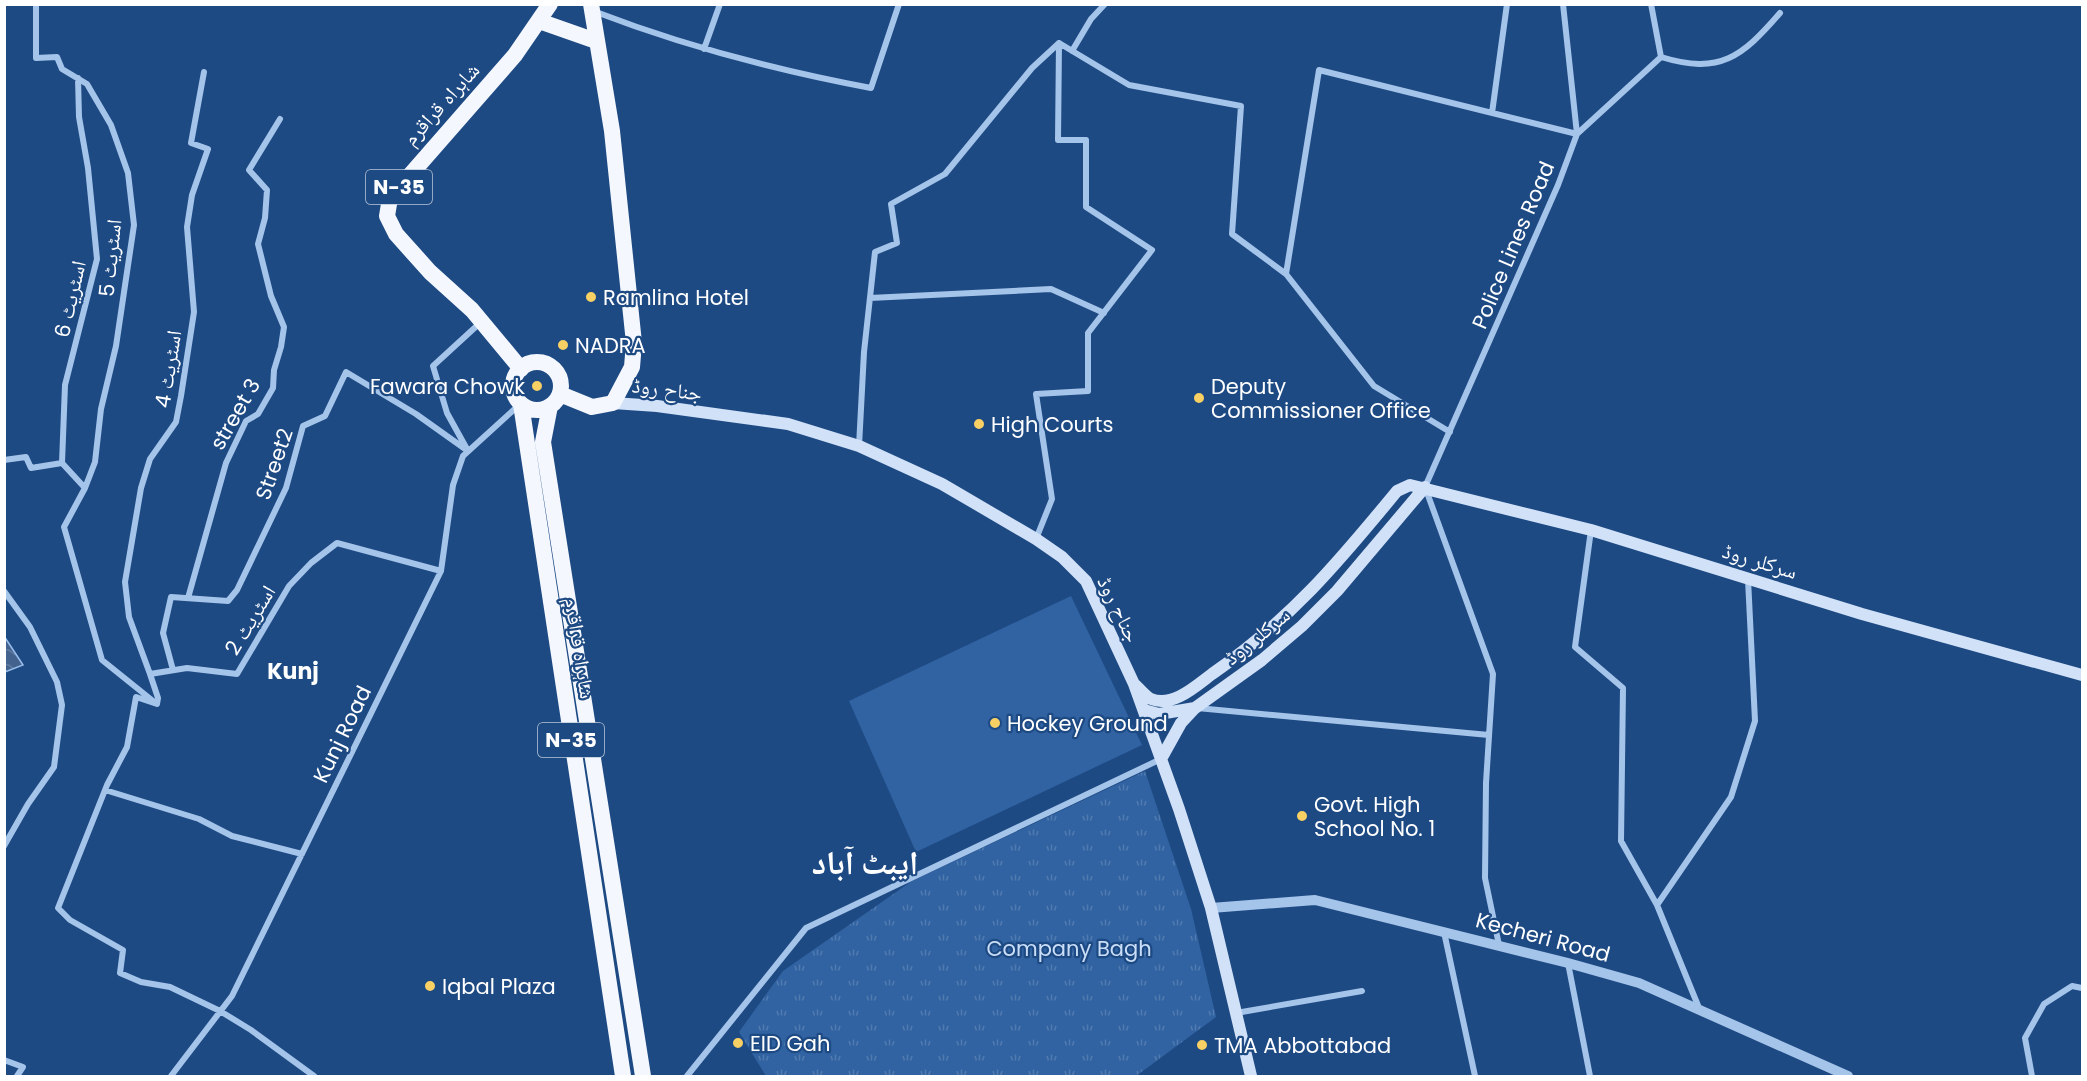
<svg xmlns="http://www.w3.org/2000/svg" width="2087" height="1081" font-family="Poppins,'Noto Naskh Arabic',sans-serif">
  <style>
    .grass { fill: #3163a2 }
    .park { fill: url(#park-tufts) }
    .water { fill: url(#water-waves); stroke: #99beec; stroke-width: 1.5 }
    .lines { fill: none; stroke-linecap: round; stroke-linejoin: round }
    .minor { stroke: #a5c4ea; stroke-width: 6 }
    .tertiary { stroke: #a5c4ea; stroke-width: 10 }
    .secondary { stroke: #d1e1f8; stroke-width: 12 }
    .trunk { stroke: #f4f8fe; stroke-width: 16 }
    .poi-dot { fill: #f9d064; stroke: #1e4a84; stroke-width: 2 }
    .labels { text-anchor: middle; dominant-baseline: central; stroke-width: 4.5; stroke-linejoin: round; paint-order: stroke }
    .shield { fill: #1e4a84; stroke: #bcc9da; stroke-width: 1.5 }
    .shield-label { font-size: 20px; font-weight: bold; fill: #fff }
    .street-label { font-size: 21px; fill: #fff; stroke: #1e4a84 }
    .poi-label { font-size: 21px; fill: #fff; stroke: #1e4a84; text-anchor: start }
    .park-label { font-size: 21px; fill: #cadef7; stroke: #1e4a84 }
    .neighbourhood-label { font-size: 22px; font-weight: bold; fill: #fff; stroke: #1e4a84 }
    .town-label { font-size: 33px; font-weight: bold; fill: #fff; stroke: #1e4a84 }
  </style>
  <defs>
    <pattern id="park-tufts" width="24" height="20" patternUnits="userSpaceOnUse" patternTransform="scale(1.5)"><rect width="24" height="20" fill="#3163a2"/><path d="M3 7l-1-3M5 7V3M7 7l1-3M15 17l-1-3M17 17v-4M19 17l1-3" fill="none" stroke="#507ab0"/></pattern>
    <pattern id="water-waves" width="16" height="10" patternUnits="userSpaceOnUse" patternTransform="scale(1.5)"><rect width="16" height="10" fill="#43638e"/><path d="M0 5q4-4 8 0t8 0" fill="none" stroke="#5f7a9f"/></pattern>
  </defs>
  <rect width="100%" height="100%" fill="#1e4a84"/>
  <!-- grass -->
  <path class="grass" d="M1071 596 1142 745 916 852 849 701Z"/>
  <!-- park -->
  <path class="park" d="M1145 771 1191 909 1216 1017 1136 1076H766L739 1032 783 971 912 881Z"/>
  <!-- water -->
  <path class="water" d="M4 636 23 665 5 672H4Z"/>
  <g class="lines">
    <!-- minor -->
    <path class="minor" d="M36 4V58L57 57 62 69 87 84 111 125 128 173 134 225 116 346 101 409 95 462 85 488 62 463
      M1651 4 1661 57
      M596 12C687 47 775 70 871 88L899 4
      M704 49 720 4
      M1072 51 1091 19 1105 4
      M1661 57C1720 75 1742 57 1780 13
      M1492 113 1507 4
      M1286 274 1319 70 1577 134 1661 57
      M870 298 1051 289 1104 313
      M859 446 864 352 875 252 897 243 891 204 945 174 1032 68 1059 43 1129 85 1241 106 1232 234 1286 274 1374 386 1450 432
      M4 460 26 457 31 468 62 463 65 385 97 259 88 168 79 117 78 78
      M85 488 64 527 102 660 153 701
      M1591 530 1575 647 1623 688 1621 841 1657 905
      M1036 539 1052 499 1036 394 1088 391V333L1152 250 1086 207V140H1058L1059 43
      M4 591 30 627 57 682 62 705 54 767 28 804 4 846
      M188 598 226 463 246 421 258 414 273 388 274 370 281 347 284 327 271 296 258 244 265 218 267 190 249 170 280 119
      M173 670 163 633 171 597 228 601 237 590 286 488 303 426 325 416 346 372 416 414 468 451 447 413 433 366 481 322
      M150 674 129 617 125 582 141 488 150 459 176 422 181 396 194 312 187 227 192 195 208 149 191 143 204 72
      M1197 708 1489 735
      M105 790 199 819 232 836 302 854
      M1444 932 1475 1076
      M1499 945 1485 878 1486 783 1493 674 1425 487 1558 185 1577 134 1563 4
      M1568 963 1590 1076
      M1699 1008 1657 905 1731 797 1755 721 1748 579
      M1236 1013 1362 991
      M4 1060 23 1067 17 1076
      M171 1076 232 996 441 571 453 485 463 456 519 405
      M314 1076 251 1030 220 1011 170 987 141 982 120 973 123 950 70 920 58 908 107 785 127 747 136 697 157 704 158 698 150 674 187 668 237 674 289 586 311 563 337 543 441 571
      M687 1076 806 928 1161 759
      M2032 1076 2025 1038 2044 1004 2072 986 2082 988"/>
    <!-- tertiary -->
    <path class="tertiary" d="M1211 908 1315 900 1568 963 1639 983 1848 1076"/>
    <!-- secondary -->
    <path class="secondary" d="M613 403 657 406 788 424 859 446 942 484 1036 539 1062 557 1086 581 1134 684 1179 809 1211 908 1251 1076
      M1134 684C1139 688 1146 697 1151 699 1173 708 1197 685 1212 674 1291 619 1337 564 1397 491L1410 485 1591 530 1862 614 2082 675
      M1144 710 1159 714 1195 708
      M1161 759 1181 723 1195 708 1262 660 1302 626 1337 591 1425 487"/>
    <!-- trunk -->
    <path class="trunk" d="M539 21 596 41
      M513 386a24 24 0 1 1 48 0a24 24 0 1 1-48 0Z
      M521 369 472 310 430 272 396 234 387 216 390 198 515 55 550 4
      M560 394 592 407 613 403 632 367 634 343 612 131 591 4
      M521 404 623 1076
      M550 406 543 442 643 1076"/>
  </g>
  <!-- markers -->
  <g class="poi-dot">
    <circle cx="591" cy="297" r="6"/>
    <circle cx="563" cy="345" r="6"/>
    <circle cx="537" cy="386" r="6"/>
    <circle cx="1199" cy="398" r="6"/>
    <circle cx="979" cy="424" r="6"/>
    <circle cx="995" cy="723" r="6"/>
    <circle cx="1302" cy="816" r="6"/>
    <circle cx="430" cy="986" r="6"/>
    <circle cx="738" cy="1043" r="6"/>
    <circle cx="1202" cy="1045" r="6"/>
  </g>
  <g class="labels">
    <!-- shield labels -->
    <g class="shield">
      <rect x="366" y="170" width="66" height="34" rx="4.5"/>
      <rect x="538" y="723" width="66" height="34" rx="4.5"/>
    </g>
    <g class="shield-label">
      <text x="399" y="187">N-35</text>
      <text x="571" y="740">N-35</text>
    </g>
    <!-- street labels -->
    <g class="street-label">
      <text transform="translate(441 104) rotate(-48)">شاہراہ قراقرم</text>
      <text transform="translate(1513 245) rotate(-67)">Police Lines Road</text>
      <text transform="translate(110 258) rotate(-84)">اسٹریٹ 5</text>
      <text transform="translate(70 299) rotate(-77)">اسٹریٹ 6</text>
      <text transform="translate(168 369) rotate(-81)">اسٹریٹ 4</text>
      <text transform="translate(667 389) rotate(7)">جناح روڈ</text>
      <text transform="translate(235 414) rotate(-60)">street 3</text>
      <text transform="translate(274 464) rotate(-71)">Street2</text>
      <text transform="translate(1760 561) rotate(17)">سرکلر روڈ</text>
      <text transform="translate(1119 609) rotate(64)">جناح روڈ</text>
      <text transform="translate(250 620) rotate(-59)">اسٹریٹ 2</text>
      <text transform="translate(1257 636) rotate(-39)">سرکلر روڈ</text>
      <text transform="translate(580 648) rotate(81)">شاہراہ قراقرم</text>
      <text transform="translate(342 734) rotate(-64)">Kunj Road</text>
      <text transform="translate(1543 937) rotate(15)">Kecheri Road</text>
    </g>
    <!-- poi labels -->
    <g class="poi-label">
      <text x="603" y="297">Ramlina Hotel</text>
      <text x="575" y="345">NADRA</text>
      <text x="525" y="386" text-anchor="end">Fawara Chowk</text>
      <text x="1211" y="386">Deputy<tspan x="1211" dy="24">Commissioner Office</tspan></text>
      <text x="991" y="424">High Courts</text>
      <text x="1007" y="723">Hockey Ground</text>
      <text x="1314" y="804">Govt. High<tspan x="1314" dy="24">School No. 1</tspan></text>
      <text x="442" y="986">Iqbal Plaza</text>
      <text x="750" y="1043">EID Gah</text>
      <text x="1214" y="1045">TMA Abbottabad</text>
    </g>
    <!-- park labels -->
    <g class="park-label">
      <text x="1069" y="948">Company Bagh</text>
    </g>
    <!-- neighbourhood labels -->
    <g class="neighbourhood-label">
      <text x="293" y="671">Kunj</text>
    </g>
    <!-- town labels -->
    <g class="town-label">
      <text x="865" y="862">ایبٹ آباد</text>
    </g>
  </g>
  <!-- border -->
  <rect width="2087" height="1081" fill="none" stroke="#ffffff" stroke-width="12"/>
</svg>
